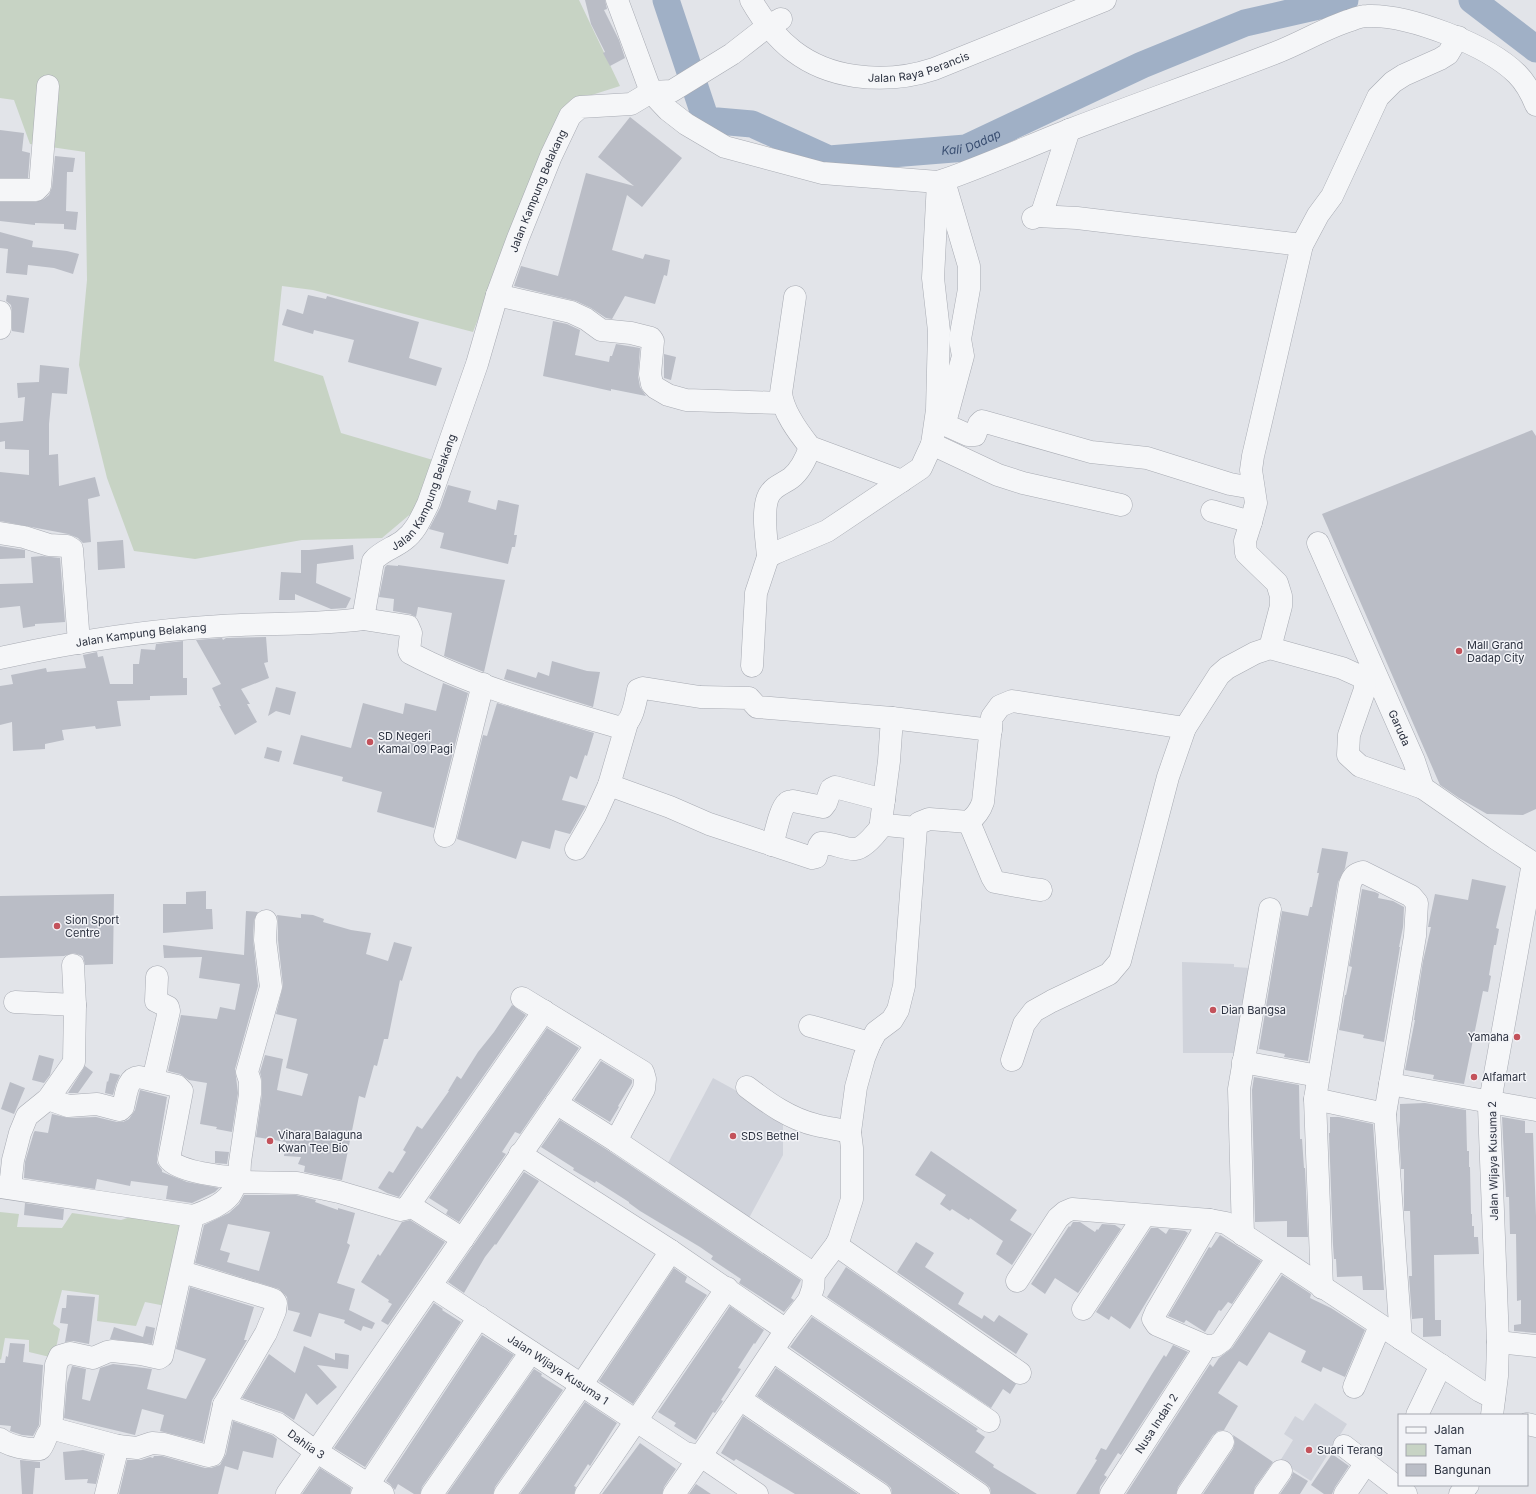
<svg xmlns="http://www.w3.org/2000/svg" width="1536" height="1494" font-family="Inter,sans-serif">
  <style>
    .built { fill: #d0d3db }
    .green { fill: #c7d3c4 }
    .lines { fill: none; stroke-linecap: round; stroke-linejoin: round }
    .river { stroke: #a0b0c6; stroke-width: 27 }
    .building { fill: #babdc6; fill-rule: evenodd }
    .minor-casing { stroke: #a8abb3; stroke-width: 23 }
    .minor { stroke: #f5f6f8; stroke-width: 22 }
    .poi-dot { fill: #c3525b; stroke: #f2f3f7; stroke-width: 1.5 }
    .labels { text-anchor: middle; dominant-baseline: central; stroke-width: 3; stroke-linejoin: round; paint-order: stroke }
    .street-label { font-size: 11px; fill: #2c3240; stroke: #f2f3f7 }
    .poi-label { font-size: 11px; fill: #2c3240; stroke: #f2f3f7; text-anchor: start }
    .water-label { font-size: 12px; font-style: italic; fill: #394e71; stroke: #f2f3f7 }
  </style>
  <rect width="100%" height="100%" fill="#e2e4e9"/>
  <!-- built -->
  <path class="built" d="M1182 962 1234 964V967L1251 968 1237 1053H1183Z
    M713 1078 783 1116V1155L749 1218 668 1163Z
    M1315 1403 1347 1424 1311 1481 1280 1461 1293 1440 1284 1434 1295 1416 1303 1421Z"/>
  <!-- green -->
  <path class="green" d="M0 0H579L620 86 573 101 533 177 473 332 313 290 282 286 274 361 323 376 341 433 433 460 414 511 382 538 302 540 195 559 134 551 107 478 79 365 87 280 85 152 30 144 14 100 0 98Z
    M0 1212 19 1214 17 1227 62 1228 72 1213 121 1220 131 1217 194 1226 176 1308 145 1302 136 1326 97 1321 99 1295 62 1290 53 1324 60 1329 54 1358 29 1352V1340L5 1338 1 1360 0 1359Z"/>
  <g class="lines">
    <!-- river -->
    <g class="river">
      <path id="s1" d="M666 0 706 120 752 124 829 159 966 148 1142 65 1245 23 1345 0"/>
      <path d="M1472 0 1536 49"/>
    </g>
  </g>
  <!-- building -->
  <path class="building" d="M585 0H605L607 9 604 10 619 40 625 58 610 66 603 53 605 52 591 24Z
    M630 117 682 158 642 207 627 195 612 250 643 259 645 254 670 260 667 276 664 275 655 304 625 296 612 319 606 318 591 308 576 301 514 286 521 266 558 276 586 173 634 186 598 157Z
    M0 130 24 133 22 151 30 153 28 178H0Z
    M55 156 75 158 73 172H67L66 211 78 212 76 230 64 229V224L35 223V225L0 221V202H36L44 199 49 195 52 187Z
    M0 232 33 241 32 247 67 251 79 254 73 274 54 268 28 265 27 275 6 273 8 249 0 248Z
    M7 295 29 298 24 333 12 331V312L11 305 6 301Z
    M308 295 326 299 327 296 419 322 409 358 442 368 436 386 348 362 354 340 314 330 313 334 282 325 287 309 303 314Z
    M553 321 567 324 580 330 575 355 609 362 610 356H612L616 344 640 348 638 376 640 387 646 396 611 389V391L543 376Z
    M664 354 676 357 671 380 664 378Z
    M40 365 69 368 67 394 52 393 49 424V455L58 454 59 486 95 477 100 496 88 499 91 542 83 543 78 538 68 534 0 521V472L29 475V450L5 449V441L0 442V423L23 421 25 397 18 398 17 383 39 382Z
    M1532 430 1536 436V809L1523 815 1487 814 1459 798 1440 785 1322 514Z
    M448 485 471 491 468 502 496 510 498 500 519 505 514 535H517L515 547H512L508 564 440 548 444 533 429 529 440 508Z
    M123 540 125 568 98 570 97 542Z
    M353 545 354 559 317 564 316 583 351 598 346 608 331 609 295 594V600H279L281 572 301 573V550H309Z
    M0 546 25 550V558L0 559Z
    M42 556 60 558 65 622 35 624V626L23 628 20 606 0 608V584L33 583 31 557Z
    M387 565 398 566V565L505 580 484 672 444 656 452 613 418 607 416 617 410 614 393 611 394 599 379 597 385 567Z
    M266 637 268 662 264 663 269 678 241 689 250 704H247L257 722 235 735 219 706H221L212 688 221 684 196 640 222 638 223 640 226 638Z
    M183 641V678H187V695L150 696V700L117 701 121 726 96 729 95 726 62 730 64 740 45 744V749L13 751 12 722 0 725V686L13 684 11 675 46 668 47 672 86 668 83 655 97 652 98 657 103 656 110 684H133V664H139L141 649 155 650 156 644Z
    M552 661 587 671 600 672 593 707 504 679 507 669 536 678 538 672 549 676Z
    M443 683 468 693 434 828 377 812 382 792 342 781 343 777 293 764 301 735 351 748 363 703 403 714 405 703 436 711Z
    M276 687 296 692 290 715 276 711 268 716Z
    M497 703 594 733 587 756 585 755 577 779 570 776 562 800 586 806 570 834 555 830 550 849 522 841 516 859 457 839 483 735 487 736Z
    M267 747 282 751 279 762 264 758Z
    M1322 848 1348 852 1345 868 1338 882 1308 1061 1284 1057 1285 1054 1259 1049 1282 911 1308 916 1310 907H1312L1319 873H1317Z
    M1472 879 1506 886 1496 928 1499 929 1496 945H1494L1489 975 1491 976 1488 992 1483 991 1464 1084 1433 1079 1434 1075 1405 1070 1415 1020H1414L1423 961 1431 927H1428L1435 894 1468 900Z
    M1362 889 1375 892 1379 894 1378 898 1393 901 1404 907 1403 927 1399 947H1400L1384 1042 1363 1038 1364 1035 1339 1030 1345 995H1346L1352 967 1349 966Z
    M206 891V909H212L213 929 163 933V904H186V892Z
    M114 894 113 964 85 965 83 956 73 953 64 956 0 958V896Z
    M246 911 258 912 254 920 253 939 258 986 235 1069 238 1093 232 1132 216 1129 217 1127 200 1124 207 1083 189 1080 180 1074 168 1071 181 1015 217 1019 220 1007 235 1010 240 984 199 978 202 957 164 958 163 945 244 955Z
    M301 914 313 915 324 919 323 922 351 930 371 933 366 954 388 961 394 942 412 947 402 981 400 980 388 1039H384L377 1066 374 1065 365 1098 359 1096 342 1180 304 1172 305 1166 298 1164 301 1157 284 1156 286 1142 256 1137 262 1094V1081L260 1072 265 1055 283 1059 277 1090 302 1096 308 1074 286 1068 297 1019 276 1014 283 986 278 940V922L277 915 301 918Z
    M512 1005 526 1015 399 1197 387 1193 378 1188 389 1171 393 1173 406 1152 403 1150 417 1126 422 1129 449 1091H448L457 1076 461 1079 478 1052 494 1032Z
    M547 1028 579 1048 520 1134 515 1132 502 1152 506 1154 459 1222 446 1214 448 1210 429 1198Z
    M39 1055 54 1059 50 1075 44 1083 32 1080Z
    M601 1061 632 1080V1083L618 1106 619 1107 610 1122 574 1100Z
    M85 1066 93 1072 78 1093H68Z
    M110 1073 120 1075 116 1084 113 1095 105 1093 107 1081 108 1082Z
    M1254 1077 1299 1085 1300 1139H1302L1304 1168H1305L1308 1237H1287V1221L1255 1222 1252 1090Z
    M10 1082 25 1088 14 1114 1 1109Z
    M140 1090 167 1097 157 1157V1163L162 1170V1172L187 1182 219 1188 215 1192 192 1203 166 1199 168 1186 131 1181 130 1186 97 1179 95 1189 24 1178 25 1162 34 1132 35 1131 48 1133 52 1114 69 1118 96 1117 117 1122H123L129 1119 135 1110Z
    M1425 1103 1466 1110 1467 1151H1469V1167H1470L1471 1214H1472V1226H1474V1237H1478L1479 1254 1434 1255 1435 1320H1441V1336L1423 1337V1318L1412 1319 1409 1276H1412L1410 1211H1404V1169H1401L1399 1130 1400 1121V1104Z
    M1330 1117H1339L1373 1124 1384 1290H1363L1362 1276 1337 1277 1336 1259H1334L1333 1245 1329 1133H1330Z
    M1502 1117 1525 1121V1133H1533L1536 1216V1333L1514 1331V1325L1521 1324V1300L1517 1301 1516 1234H1510L1509 1197H1506Z
    M560 1120 609 1151 801 1280 791 1298 794 1300 784 1312 739 1283 741 1279 711 1259 713 1256 700 1247 640 1211 629 1203V1202L596 1181 595 1183 573 1170 574 1168 541 1147Z
    M215 1151 229 1152 227 1164 215 1163Z
    M931 1151 1017 1210 1010 1220 1032 1234 1012 1265 996 1254 1003 1241 970 1218 969 1220 952 1209 950 1211 940 1204 946 1195 915 1175Z
    M524 1172 539 1181 496 1245 495 1244 485 1257 464 1293 448 1282Z
    M244 1195H296L316 1200 315 1202 338 1210V1208L355 1213 347 1243 350 1245 337 1283 355 1289 349 1310 375 1323 372 1329 363 1326 361 1331 344 1323 345 1320 319 1313 311 1337 293 1331 300 1313 288 1310V1304L287 1297 279 1289 195 1263 204 1225 229 1213 239 1204ZM228 1224 270 1232 259 1271 227 1262 230 1253 220 1250Z
    M25 1203 64 1209 63 1220 24 1215Z
    M410 1220 445 1242 388 1325 381 1321 392 1304 388 1302 389 1300 361 1282 378 1254 380 1256 402 1222Z
    M1073 1222H1080L1095 1232 1097 1229 1098 1230 1102 1224 1115 1225 1121 1229 1078 1293 1055 1278 1045 1294 1031 1284 1069 1226 1070 1227Z
    M1151 1228H1158L1166 1234 1169 1229 1185 1231 1188 1233 1130 1329 1111 1316 1109 1320 1096 1312Z
    M1220 1235 1261 1261 1232 1304 1228 1302 1221 1311 1219 1310 1205 1332 1186 1320 1184 1323 1168 1316 1209 1247 1211 1248Z
    M916 1242 934 1253 925 1267 964 1293 958 1304 982 1319 984 1315 994 1322 999 1315 1028 1334 1016 1354 897 1272Z
    M846 1267 1016 1384 1010 1394 1003 1389 991 1408 827 1297Z
    M674 1268 687 1277 685 1282 707 1295 633 1404 599 1381Z
    M1282 1275 1311 1294 1310 1298 1331 1308 1365 1330 1345 1377 1323 1367 1321 1372 1301 1362 1306 1351 1269 1332 1247 1366 1239 1361 1218 1393 1238 1406 1224 1430 1218 1431 1213 1435 1178 1487 1176 1494H1126L1210 1364 1213 1367 1219 1358 1232 1348Z
    M190 1287 254 1307 244 1340H247L212 1400 203 1442 160 1431 164 1415 142 1409 135 1435 64 1418 67 1383 72 1366 86 1369 82 1399 90 1401 100 1368 113 1364 152 1369 147 1389 186 1399 206 1359 176 1349Z
    M67 1295 95 1297 89 1344 73 1341 65 1342 68 1324 60 1323 62 1308H66Z
    M434 1303 443 1309 442 1310 461 1322 365 1467 334 1448Z
    M730 1306 764 1330 755 1344 754 1343 738 1368 741 1369 721 1400 723 1401 715 1413 713 1412 696 1440 674 1426 676 1423 658 1412Z
    M812 1317 978 1429 976 1431 985 1437 975 1452 994 1465 993 1467 1037 1494H991L990 1488 986 1484 790 1347Z
    M146 1326 155 1328 152 1344 110 1339 114 1327 143 1337Z
    M482 1335 514 1355 422 1487 420 1494H414L398 1484 395 1490 390 1484 386 1481Z
    M10 1343 25 1344 23 1362 43 1365 39 1425 33 1436 22 1435 10 1431 11 1426 0 1425V1363H5L6 1356 8 1357Z
    M1173 1345 1188 1352 1121 1455 1118 1453 1104 1475 1107 1477 1100 1487 1099 1494H1076L1097 1460 1095 1459 1101 1448 1106 1450 1152 1374 1164 1355 1166 1357Z
    M304 1346 335 1360V1353L349 1355 348 1369 317 1365 337 1387 317 1405 306 1393 294 1420 282 1412 242 1398 269 1354 295 1373Z
    M776 1368 957 1494H892L891 1488 887 1484 757 1396Z
    M534 1369 542 1374 541 1376 563 1390 495 1487 493 1494H447Z
    M585 1402 617 1423 590 1466 588 1464 574 1486 576 1487 574 1494H520Z
    M743 1416 858 1494H795L736 1459 734 1461 721 1453Z
    M233 1421 272 1435 277 1439 273 1458 243 1451 238 1470 225 1466 218 1494H119L127 1460H141L150 1457 153 1458 154 1456H162L205 1468H211L220 1465 226 1454Z
    M1233 1435 1273 1462 1255 1487 1253 1494H1203L1233 1449 1235 1442Z
    M640 1443 676 1469 664 1487 662 1494H602Z
    M83 1450 103 1455 96 1484 87 1483 88 1479 65 1480 63 1452Z
    M1332 1454 1349 1466 1335 1487 1332 1494H1324L1311 1485Z
    M20 1460 40 1462V1468H35L33 1494H22Z
    M320 1468 351 1488 350 1494H302Z
    M1293 1472 1308 1481 1300 1494H1280L1291 1478Z
    M696 1484 711 1494H689Z"/>
  <g class="lines">
    <defs>
      <g id="minor">
        <path d="M617 0 651 92 668 110 686 124 725 147 822 173 938 182 944 180C987 165 1029 146 1072 129 1140 103 1208 79 1275 53 1301 43 1325 28 1351 20 1356 18 1361 16 1367 16 1408 14 1488 45 1517 74 1525 82 1532 95 1536 105"/>
        <path id="s2" d="M751 0C775 42 806 69 855 76 883 80 907 78 934 69L1105 0"/>
        <path d="M944 181 969 266V289L960 339 963 356 946 419 948 426 968 435H975L979 424 982 421 1091 452 1147 458 1230 484 1253 488"/>
        <path d="M0 190H36L40 186 48 86"/>
        <path d="M1041 216 1069 130"/>
        <path d="M1033 218 1037 216 1077 218 1302 245"/>
        <path d="M497 295 571 312 586 319 601 330 631 333 651 338 653 341 650 374 652 384 656 388 668 395 686 400 782 403"/>
        <path d="M795 297 781 393C783 412 798 432 810 447L902 481"/>
        <path d="M0 312V328"/>
        <path d="M932 444 998 475 1023 483 1121 505"/>
        <path d="M1212 511 1251 522"/>
        <path d="M0 533 24 537 49 545 67 546 72 549 79 643"/>
        <path id="s3" d="M1318 543 1414 761 1423 788 1495 838 1533 863"/>
        <path d="M768 557C767 541 761 510 769 495 774 486 783 484 791 478 801 470 806 459 810 447"/>
        <path d="M363 619 408 626 411 633 409 651 410 653C474 687 549 707 618 727 633 726 635 702 638 690L643 688 700 697 749 698 757 707 892 718 889 761 881 822 886 825 916 828"/>
        <path d="M1270 648 1281 606V596L1277 583 1246 553 1245 541 1251 522 1256 503 1251 470 1253 456 1302 245 1318 215 1332 196 1378 97 1393 82 1404 75 1440 59 1448 54 1458 37"/>
        <path id="s4" d="M0 658C73 642 147 630 221 626 269 623 316 625 363 619L373 561C381 551 394 548 404 540 416 531 421 518 428 504L477 364 497 295 518 238 551 156 570 116 580 107 631 104 651 92 672 91 732 54 768 26 781 19"/>
        <path d="M752 666 756 593 768 557 775 553 827 531 921 468 932 444 937 410 939 331 933 278 938 182"/>
        <path d="M892 718 991 730"/>
        <path d="M609 785 670 807 709 824 812 858 816 857 819 846 821 843C832 842 845 850 855 849 865 848 878 831 883 824"/>
        <path d="M969 822 992 877 995 882 1033 889 1041 890"/>
        <path d="M445 836 483 684"/>
        <path d="M772 845C775 836 780 808 787 803 789 801 791 802 793 801L823 807 826 803 831 789 835 787 884 800"/>
        <path d="M576 849 595 816 609 785 627 723"/>
        <path d="M1363 872 1411 896 1417 903 1415 936 1385 1114 1315 1099 1350 884C1353 876 1355 874 1363 872Z"/>
        <path d="M522 998 643 1072 645 1079 644 1089 616 1141 814 1274"/>
        <path d="M15 1002 75 1005"/>
        <path d="M810 1026 870 1043"/>
        <path d="M1012 1060 1024 1024 1034 1011 1052 1001 1109 974 1120 961 1168 777 1185 728 1219 675 1227 668 1242 660 1255 653 1270 648 1342 668 1364 678 1365 689 1349 735 1348 755 1360 766 1423 788"/>
        <path d="M1243 1062 1318 1076"/>
        <path d="M153 1080 169 1011 168 1007 156 1001 157 977"/>
        <path d="M1390 1084 1536 1110"/>
        <path d="M747 1087C768 1103 790 1119 816 1125 827 1128 838 1129 850 1132"/>
        <path d="M48 1099 68 1106 97 1104 120 1110 123 1107C126 1097 126 1078 139 1077L177 1086 182 1091 169 1159C178 1172 224 1177 239 1178"/>
        <path d="M1315 1099 1322 1288"/>
        <path d="M556 1103 616 1141"/>
        <path d="M1385 1114 1401 1339"/>
        <path d="M520 1154 671 1251 786 1330"/>
        <path d="M239 1182 240 1162 250 1094V1081L247 1072 271 987 265 940 266 921"/>
        <path d="M0 1187 193 1216C206 1211 221 1206 230 1195 233 1191 234 1185 239 1182L297 1183 339 1192 400 1210 405 1209 409 1205"/>
        <path d="M10 1187 13 1160 20 1133 27 1116 48 1099 74 1062 75 1005 73 965"/>
        <path d="M1210 1220 1156 1312 1153 1319 1157 1325 1206 1346H1215L1222 1341 1277 1259"/>
        <path d="M1243 1235 1239 1089 1270 909"/>
        <path d="M463 1239 409 1205 544 1011"/>
        <path d="M836 1245 1020 1373"/>
        <path d="M1017 1281 1058 1218 1065 1212 1072 1209 1210 1220 1226 1223 1480 1391 1494 1398"/>
        <path id="s5" d="M431 1286 685 1453 701 1456 757 1494"/>
        <path d="M809 1300 989 1421"/>
        <path d="M1083 1309 1144 1216"/>
        <path d="M1498 1342 1536 1346"/>
        <path d="M773 1351 979 1494"/>
        <path d="M1354 1387 1380 1326"/>
        <path d="M740 1399 880 1494"/>
        <path id="s6" d="M224 1405 278 1424 308 1446 383 1494"/>
        <path d="M1417 1415 1441 1365"/>
        <path d="M1492 1415 1497 1376 1498 1342 1489 1107 1533 863"/>
        <path d="M1527 1424 1536 1426"/>
        <path d="M51 1430 56 1365 60 1356 70 1353 93 1358 107 1352 112 1351 141 1354 159 1358 162 1356 193 1216"/>
        <path d="M0 1439C9 1446 28 1450 40 1449 46 1443 45 1432 54 1429L118 1446 137 1448 152 1443 164 1444 208 1456 212 1455 214 1451 224 1405 266 1333 275 1311 276 1303 274 1300 269 1298 182 1272"/>
        <path d="M1344 1446 1406 1494"/>
        <path d="M106 1494 118 1446"/>
        <path d="M287 1494 597 1044"/>
        <path d="M362 1494 479 1317"/>
        <path d="M432 1494 531 1352"/>
        <path d="M505 1494 574 1396 671 1251"/>
        <path d="M586 1494 727 1288"/>
        <path d="M674 1494 740 1399 786 1330 809 1300 813 1288 814 1274 836 1245 839 1239 852 1199V1148L850 1132 856 1087 864 1058 870 1043 876 1032 892 1020 898 1010 904 986 916 828 919 823 929 819 969 822C976 815 980 811 983 802L992 717 1000 706 1012 701 1185 728"/>
        <path id="s7" d="M1111 1494 1202 1353"/>
        <path d="M1188 1494 1223 1442"/>
        <path d="M1265 1494 1281 1471"/>
        <path d="M1345 1494 1366 1463"/>
        <path d="M1460 1494 1468 1485"/>
      </g>
    </defs>
    <!-- minor casing -->
    <use href="#minor" class="minor-casing"/>
    <!-- minor -->
    <use href="#minor" class="minor"/>
  </g>
  <!-- markers -->
  <g class="poi-dot">
    <circle cx="1459" cy="651" r="4"/>
    <circle cx="370" cy="742" r="4"/>
    <circle cx="57" cy="926" r="4"/>
    <circle cx="1213" cy="1010" r="4"/>
    <circle cx="1517" cy="1037" r="4"/>
    <circle cx="1474" cy="1077" r="4"/>
    <circle cx="733" cy="1136" r="4"/>
    <circle cx="270" cy="1141" r="4"/>
    <circle cx="1309" cy="1450" r="4"/>
  </g>
  <g class="labels">
    <!-- street labels -->
    <g class="street-label">
      <text stroke="none"><textPath href="#s2" startOffset="199">Jalan Raya Perancis</textPath></text>
      <text stroke="none"><textPath href="#s4" startOffset="838">Jalan Kampung Belakang</textPath></text>
      <text stroke="none"><textPath href="#s4" startOffset="514">Jalan Kampung Belakang</textPath></text>
      <text stroke="none"><textPath href="#s4" startOffset="143">Jalan Kampung Belakang</textPath></text>
      <text stroke="none"><textPath href="#s3" startOffset="202">Garuda</textPath></text>
      <text transform="translate(1493 1161) rotate(-91)">Jalan Wijaya Kusuma 2</text>
      <text stroke="none"><textPath href="#s5" startOffset="152">Jalan Wijaya Kusuma 1</textPath></text>
      <text stroke="none"><textPath href="#s7" startOffset="84">Nusa Indah 2</textPath></text>
      <text stroke="none"><textPath href="#s6" startOffset="92">Dahlia 3</textPath></text>
    </g>
    <!-- poi labels -->
    <g class="poi-label">
      <text x="1467" y="645">Mall Grand<tspan x="1467" dy="13">Dadap City</tspan></text>
      <text x="378" y="736">SD Negeri<tspan x="378" dy="13">Kamal 09 Pagi</tspan></text>
      <text x="65" y="920">Sion Sport<tspan x="65" dy="13">Centre</tspan></text>
      <text x="1221" y="1010">Dian Bangsa</text>
      <text x="1509" y="1037" text-anchor="end">Yamaha</text>
      <text x="1482" y="1077">Alfamart</text>
      <text x="278" y="1135">Vihara Balaguna<tspan x="278" dy="13">Kwan Tee Bio</tspan></text>
      <text x="741" y="1136">SDS Bethel</text>
      <text x="1317" y="1450">Suari Terang</text>
    </g>
    <!-- water labels -->
    <g class="water-label">
      <text stroke="none"><textPath href="#s1" startOffset="401">Kali Dadap</textPath></text>
    </g>
  </g>
  <!-- legend -->
  <rect x="1398" y="1414" width="130" height="72" fill="#f2f3f7" stroke="#a3a6ae"/>
  <rect x="1406" y="1427" width="20" height="6" fill="#f5f6f8" stroke="#a3a6ae"/>
  <text x="1434" y="1434" font-size="12" fill="#2c3240">Jalan</text>
  <rect x="1406" y="1444" width="20" height="12" fill="#c7d3c4" stroke="#a3a6ae"/>
  <text x="1434" y="1454" font-size="12" fill="#2c3240">Taman</text>
  <rect x="1406" y="1464" width="20" height="12" fill="#babdc6" stroke="#a3a6ae"/>
  <text x="1434" y="1474" font-size="12" fill="#2c3240">Bangunan</text>
</svg>
